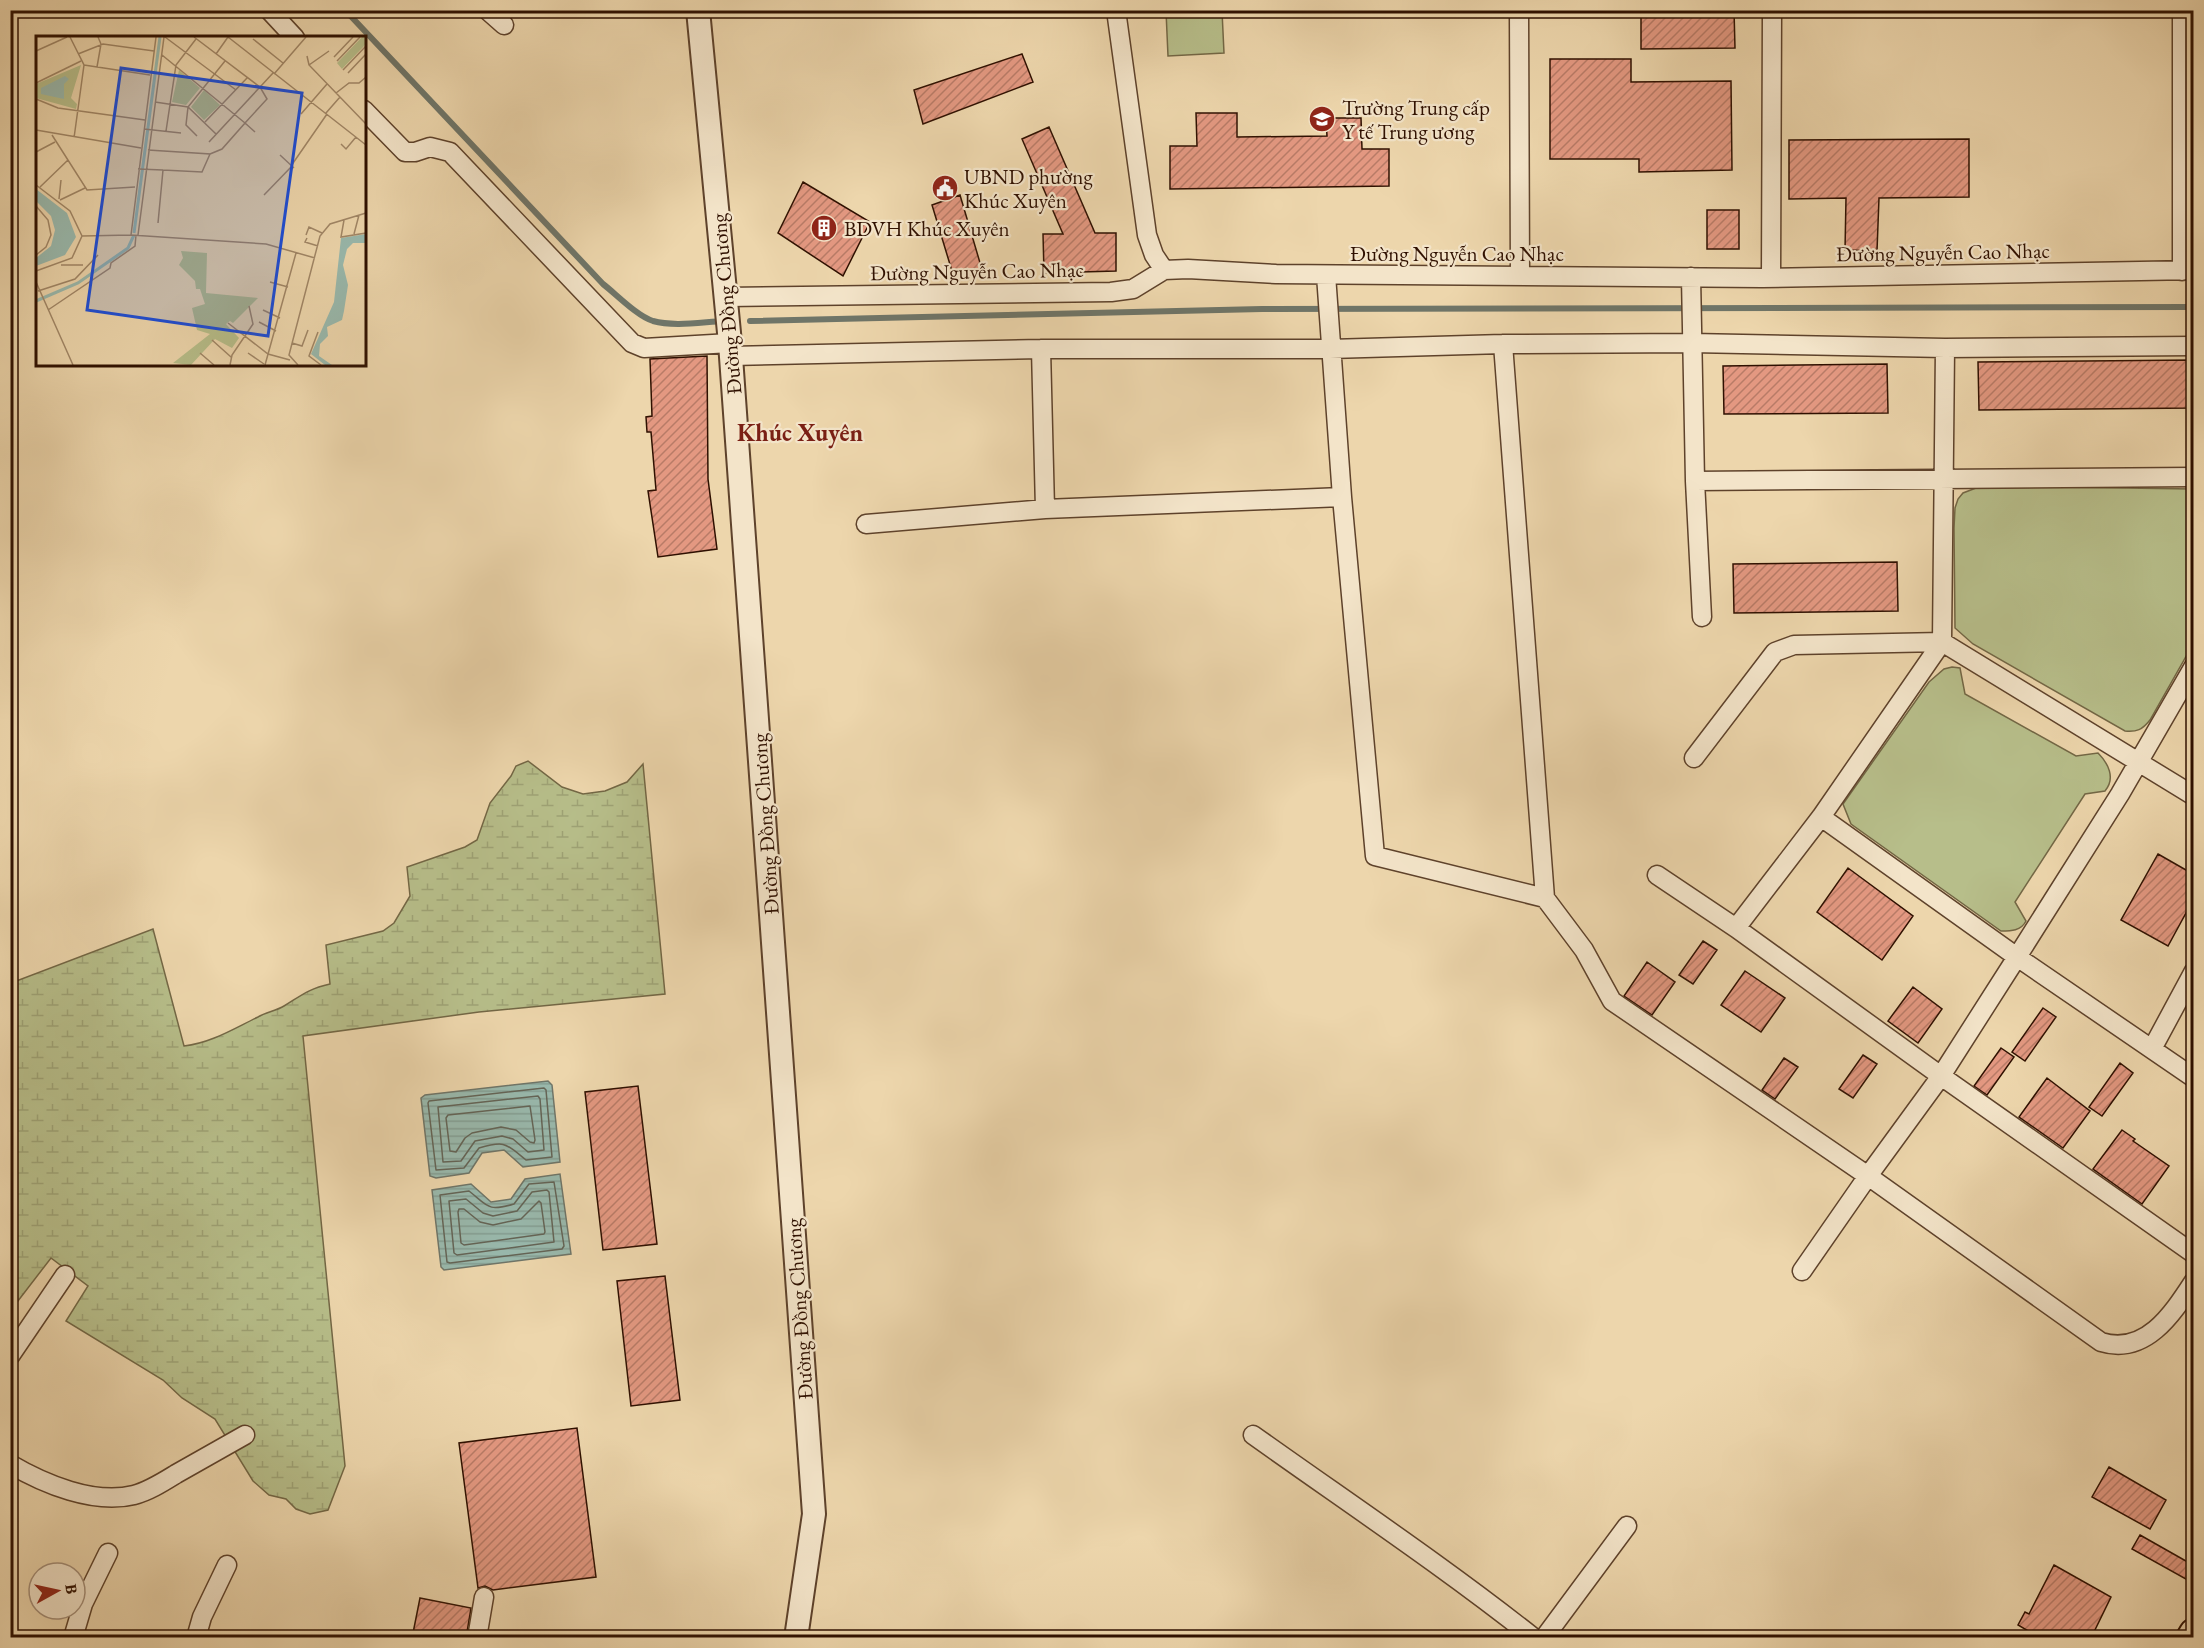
<svg xmlns="http://www.w3.org/2000/svg" width="2204" height="1648" font-family="'EB Garamond',serif">
  <style>
    .green { fill: #b7be8a; stroke: #736745; stroke-width: 1.5 }
    .wetland { fill: url(#wetland-marsh); stroke: #736745; stroke-width: 1.5 }
    .water { fill: url(#water-rules); stroke: #6f7568; stroke-width: 1.5 }
    .lines { fill: none; stroke-linecap: round; stroke-linejoin: round }
    .shore { stroke: #646456; stroke-width: 1.5 }
    .stream { stroke: #6f7568; stroke-width: 6 }
    .building { fill: url(#building-hatch); stroke: #2f1000; stroke-width: 1.5 }
    .minor-casing { stroke: #5e422b; stroke-width: 21 }
    .tertiary-casing { stroke: #5e422b; stroke-width: 26 }
    .primary-casing { stroke: #2f1000; stroke-width: 32 }
    .minor { stroke: #f3e4c9; stroke-width: 18 }
    .tertiary { stroke: #f3e4c9; stroke-width: 22 }
    .primary { stroke: #edd6ac; stroke-width: 28 }
    .labels { text-anchor: middle; dominant-baseline: central; stroke-width: 4.5; stroke-linejoin: round; paint-order: stroke }
    .poi-label { font-size: 21px; fill: #2f1000; stroke: #f3e4c9; text-anchor: start }
    .street-label { font-size: 21px; fill: #2f1000; stroke: #f3e4c9 }
    .quarter-label { font-size: 24px; font-weight: bold; fill: #7a1f14; stroke: #f3e4c9 }
    .inset-river { fill: none; stroke: #99b9ad; stroke-width: 3 }
    .inset-road { fill: none; stroke: #a18767; stroke-width: 1.5 }
    .view { fill: #1d4ed8; fill-opacity: 0.15; stroke: #1d4ed8; stroke-width: 3 }
    .inset-edge { fill: none; stroke: #2f1000; stroke-width: 3 }
  </style>
  <defs>
    <pattern id="wetland-marsh" width="20" height="14" patternUnits="userSpaceOnUse" patternTransform="scale(1.5)"><rect width="20" height="14" fill="#b7be8a"/><path d="M1 5h8M5 5V1M11 12h8M15 12V8" fill="none" stroke="#9ea275"/></pattern>
    <pattern id="water-rules" width="6" height="5" patternUnits="userSpaceOnUse" patternTransform="scale(1.5)"><rect width="6" height="5" fill="#99b9ad"/><path d="M0 2.5h6" fill="none" stroke="#849e93"/></pattern>
    <pattern id="building-hatch" width="6" height="6" patternUnits="userSpaceOnUse" patternTransform="scale(1.5)"><rect width="6" height="6" fill="#e39881"/><path d="M-1 1l2-2M0 6l6-6M5 7l2-2" fill="none" stroke="#b87b67"/></pattern>
  </defs>
  <rect width="100%" height="100%" fill="#edd6ac"/>
  <filter id="stains"><feTurbulence type="fractalNoise" baseFrequency=".00333" numOctaves="4"/><feColorMatrix values="0 0 0 0 .2 0 0 0 0 .09 0 0 0 0 .02 0 0 0 .5 -.17"/></filter>
  <radialGradient id="worn" r=".72"><stop offset=".6" stop-color="#630" stop-opacity="0"/><stop offset="1" stop-color="#630" stop-opacity=".3"/></radialGradient>
  <!-- green -->
  <path class="green" d="M1166 11H1222L1224 53 1168 56Z
    M2054 487 2193 489V644L2150 720C2142 730 2137 732 2125 731L1973 644 1955 628 1954 528 1955 508 1958 499 1963 493 1976 488Z
    M1952 667 1960 668 1965 694 2076 756 2098 753C2108 763 2116 778 2105 791L2085 794 2015 902 2026 921C2021 931 2011 931 2001 931L1851 824 1843 804 1929 682 1944 669Z"/>
  <!-- wetland -->
  <path class="wetland" d="M528 761 562 787 583 794 605 791 627 782 643 764 665 994 479 1012 303 1036 345 1466 328 1510 310 1514 296 1509 286 1499 269 1495 253 1481 215 1419 182 1398 163 1380 66 1321 88 1286 51 1258 11 1310V983L153 929 184 1046C211 1043 233 1029 258 1017 266 1012 276 1011 284 1006 302 995 308 989 330 984L326 945 383 931 394 923 410 896 407 867 465 847 477 840 490 803 511 776 516 766Z"/>
  <!-- water -->
  <path class="water" d="M548 1081 552 1085 560 1162 523 1167 504 1150 482 1153 469 1173 436 1178 430 1176 421 1098 425 1095Z
    M560 1174 571 1254 444 1270 441 1267 432 1190 471 1184 491 1202 511 1199 525 1179Z"/>
  <g class="lines">
    <!-- shore -->
    <path class="shore" d="M544 1088 546 1090 552 1157 526 1160C506 1144 506 1140 479 1148L464 1168 436 1170 428 1103 429 1101Z
      M538 1096 540 1099 544 1150 528 1152 513 1139 502 1136 475 1141 461 1161 443 1162 438 1107Z
      M530 1106 535 1140 534 1143 530 1142 516 1130 501 1127 472 1133 465 1138 456 1152 450 1151 446 1118 448 1115Z
      M554 1182 564 1246 562 1249 450 1263 447 1262 440 1195 469 1191C488 1206 487 1212 514 1204L529 1184Z
      M547 1190 549 1192 554 1242 457 1255 454 1253 449 1201 466 1199 483 1213 493 1216 517 1211 532 1192Z
      M539 1201 541 1203 545 1232 544 1234 464 1245 461 1243 458 1212 459 1209H464L480 1222 493 1225 521 1219Z"/>
    <!-- stream -->
    <path class="stream" d="M345 10 603 284C616 294 637 316 653 321 674 327 702 322 724 321
      M750 321 1262 309 2194 307"/>
  </g>
  <!-- building -->
  <path class="building" d="M1641 10H1734L1735 48 1641 49Z
    M1022 54 1033 82 923 124 914 90Z
    M1550 59H1631V82L1731 81 1732 170 1639 172V159H1550Z
    M1196 113H1237V137L1327 136 1326 118H1361L1362 149H1389V186L1170 189V146H1197Z
    M1049 127 1095 233H1116V271L1044 273 1043 234H1063L1022 139Z
    M1969 139V197L1879 198 1877 251 1845 250 1846 198 1789 199V140Z
    M803 182 870 222 843 276 778 233Z
    M960 195 983 273 955 281 932 205Z
    M1707 210H1739V249H1707Z
    M707 356 708 479 717 549 658 557 648 491 656 490 651 432H647L646 417 652 416 650 359Z
    M2193 360V408L1979 410 1978 362Z
    M1887 364 1888 413 1724 414 1723 366Z
    M1897 562 1898 611 1734 613 1733 564Z
    M2158 854 2193 874V900L2168 946 2121 920Z
    M1848 868 1913 916 1882 960 1817 912Z
    M1703 941 1717 950 1693 984 1679 975Z
    M1647 962 1675 982 1652 1015 1624 996Z
    M1745 971 1785 998 1761 1032 1721 1005Z
    M1913 987 1942 1009 1918 1043 1888 1021Z
    M2043 1008 2056 1017 2025 1061 2012 1052Z
    M2001 1048 2014 1057 1987 1095 1974 1086Z
    M1863 1055 1877 1064 1853 1098 1839 1089Z
    M1784 1058 1798 1067 1775 1099 1762 1090Z
    M2120 1063 2133 1073 2102 1116 2089 1107Z
    M2047 1078 2090 1111 2063 1148 2019 1117Z
    M638 1086 657 1244 603 1250 585 1092Z
    M2122 1130 2135 1139 2133 1141 2169 1166 2142 1204 2093 1169Z
    M665 1276 680 1400 631 1406 617 1281Z
    M577 1428 596 1577 493 1590 485 1586 478 1588 459 1443Z
    M2109 1467 2166 1500 2150 1529 2092 1497Z
    M2140 1535 2193 1565V1583L2132 1549Z
    M2054 1565 2111 1597 2091 1638H2040L2018 1625 2025 1612 2029 1614Z
    M420 1598 471 1608 466 1638H412Z"/>
  <g class="lines">
    <defs>
      <path id="minor" d="M269 10 295 38
        M487 10 504 25
        M1116 10 1147 235 1154 255 1164 270
        M1519 10 1520 276
        M2182 10V271
        M364 110 405 152H415L430 147 450 152 632 343 644 348 730 343
        M1326 275 1342 497
        M1691 277 1695 481 1702 617
        M1771 278 1772 10
        M726 297 1111 292 1133 289 1164 270 1188 269 1276 274 1762 278 2194 270
        M1041 349 1045 509
        M731 356 1041 349H1330L1503 344 1692 343 1945 348 2194 346
        M1695 481 2194 477
        M866 524 1045 509 1342 497 1375 856 1545 898 1503 344
        M1694 758 1775 652 1794 645 1942 642 2194 796
        M1821 817 2017 957 2194 1078
        M1657 875 1736 928 1941 1076 2194 1254
        M1545 898 1584 950 1612 1001 1868 1176 1941 1076 2017 957 2120 794 2194 666
        M1736 928 1821 817 1942 642 1945 348
        M2152 1049 2194 971
        M1802 1271 1868 1176 2101 1342C2146 1356 2173 1313 2194 1281
        M10 1356 65 1275
        M1253 1435C1347 1502 1443 1566 1534 1638
        M10 1464C44 1484 94 1505 134 1495 149 1491 163 1482 176 1474 199 1461 222 1448 245 1435
        M73 1638 83 1604 108 1553
        M196 1638 202 1617 227 1565
        M477 1638 484 1597
        M1544 1638 1627 1526"/>
      <path id="tertiary" d="M698 10 730 343 814 1514 796 1638"/>
      <path id="primary" d="M2191 1638 2194 1633"/>
    </defs>
    <!-- minor casing -->
    <use href="#minor" class="minor-casing"/>
    <!-- tertiary casing -->
    <use href="#tertiary" class="tertiary-casing"/>
    <!-- primary casing -->
    <use href="#primary" class="primary-casing"/>
    <!-- minor -->
    <use href="#minor" class="minor"/>
    <!-- tertiary -->
    <use href="#tertiary" class="tertiary"/>
    <!-- primary -->
    <use href="#primary" class="primary"/>
  </g>
  <!-- icons -->
  <defs>
    <symbol id="university-disc" viewBox="-11 -11 22 22"><circle r="9.5" fill="#8f2418" stroke="#f3e4c9"/><path d="M0-5L7-2L0 1L-7-2ZM-4 1L0 2.5L4 1V4Q0 6-4 4Z" fill="#fff"/></symbol>
    <symbol id="civic-disc" viewBox="-11 -11 22 22"><circle r="9.5" fill="#8f2418" stroke="#f3e4c9"/><path d="M-.6-6.5H3V-4.5H.6V-3L4-1V1h2V6H-6V1h2V-1L-.6-3ZM-1.2 2.5V6h2.4V2.5Z" fill="#fff"/></symbol>
    <symbol id="building-disc" viewBox="-11 -11 22 22"><circle r="9.5" fill="#8f2418" stroke="#f3e4c9"/><path d="M-4-6H4V6H1V3H-1V6H-4ZM-2.5-4.3h1.7v1.8h-1.7ZM.8-4.3h1.7v1.8H.8ZM-2.5-1h1.7V.8h-1.7ZM.8-1h1.7V.8H.8Z" fill="#fff"/></symbol>
  </defs>
  <g fill-rule="evenodd">
    <use href="#university-disc" x="1307" y="104" width="30" height="30"/>
    <use href="#civic-disc" x="930" y="173" width="30" height="30"/>
    <use href="#building-disc" x="809" y="213" width="30" height="30"/>
  </g>
  <g class="labels">
    <!-- poi labels -->
    <g class="poi-label">
      <text x="1342" y="107">Trường Trung cấp<tspan x="1342" dy="24">Y tế Trung ương</tspan></text>
      <text x="964" y="176">UBND phường<tspan x="964" dy="24">Khúc Xuyên</tspan></text>
      <text x="844" y="228">BDVH Khúc Xuyên</text>
    </g>
    <!-- street labels -->
    <g class="street-label">
      <text transform="translate(1943 252) rotate(-1)">Đường Nguyễn Cao Nhạc</text>
      <text x="1457" y="253">Đường Nguyễn Cao Nhạc</text>
      <text transform="translate(977 271) rotate(-1)">Đường Nguyễn Cao Nhạc</text>
      <text transform="translate(726 304) rotate(-95)">Đường Đồng Chương</text>
      <text transform="translate(765 824) rotate(-94)">Đường Đồng Chương</text>
      <text transform="translate(799 1309) rotate(-94)">Đường Đồng Chương</text>
    </g>
    <!-- quarter labels -->
    <g class="quarter-label">
      <text x="800" y="432">Khúc Xuyên</text>
    </g>
  </g>
  <!-- overview -->
  <g transform="translate(36 36)">
    <rect width="330" height="330" fill="#edd6ac"/>
    <path d="M326 1H330V8L306 33 301 27ZM45 29 35 62 41 68 40 73 0 62V48ZM143 34 164 52 150 69 136 66ZM168 54 184 69 168 84 155 71Z" fill="#b7be8a"/>
    <path d="M145 215 171 217 170 257 222 262 197 287 194 285 190 288 203 302 196 312 179 303 155 329 137 327 174 298 161 294 156 272 169 268 164 253H160L159 245 143 229 147 222Z" fill="#b7be8a"/>
    <path d="M29 40 33 43 28 48V63L5 58V52ZM0 153 31 177 40 201 29 219 0 230V222L15 210 19 194 15 180 0 165ZM330 198V207H317L311 213 307 229 312 249 308 275 306 284 291 291 292 300 284 308 283 320 296 329H289L275 318 298 266 305 202Z" fill="#99b9ad"/>
    <path class="inset-river" d="M98 197 124 1M0 265 42 247 92 212 98 199"/>
    <path class="inset-road" d="M34 1 48 29 38 102M129 1 200 54M158 1 224 51 237 37M192 1 330 109M217 3 247 27M0 15 31 1M42 18 67 8 118 15M180 18 192 1M126 19 209 87 186 113 174 118M271 20 273 29 330 88M298 21 317 1M301 25 324 1M48 29 114 39M273 29 293 15M61 31 65 8 62 1M307 34 330 10M312 37 330 18M238 38 270 1M0 47 45 25M300 57 313 47H323L330 41M0 63 22 72 109 84M119 66 152 71 180 98M290 77 304 61M265 78 291 48M169 86 211 42M108 93 145 97M0 94 105 112M130 95 140 29 160 3M16 99 51 154 99 151M161 100 150 89 152 71 189 25M173 106 224 51 231 63 209 87 219 96M305 108 310 113 320 101M112 114 174 118 166 136 127 134 122 187M0 116 19 106M244 119 258 132M255 130 291 78M102 133 127 134M0 149 34 175 46 200 36 222 0 235M4 151 32 124M228 159 256 130M23 163 25 144M24 164 49 152M0 170 12 184 15 199 10 211 0 219M308 184 305 201 330 197M318 198 323 179M95 199 120 1M102 199 128 1M270 199 273 191 286 197M46 200 95 199 230 208 279 222M271 202 269 206 282 210M25 229H47M0 246 37 329M234 246 252 251M2 255 39 243 62 219M12 274 74 232 75 227 99 210 100 199M227 274 244 282M223 286 240 295M192 287 232 318 254 324M282 296 273 320 285 329M176 304 195 321M256 307 266 310 272 294M164 317 178 329M212 317 228 328M194 329 196 319 217 288 213 270M229 329 260 217M262 329 253 319 284 200 294 188 330 177"/>
    <path class="view" d="M85 32 266 57 232 300 51 274Z"/>
    <rect width="330" height="330" class="inset-edge"/>
  </g>
  <!-- margin -->
  <rect width="2204" height="1648" fill="none" stroke="#edd6ac" stroke-width="36"/>
  <rect x="12" y="12" width="2180" height="1624" fill="none" stroke="#2f1000" stroke-width="3"/>
  <rect x="18" y="18" width="2168" height="1612" fill="none" stroke="#2f1000" stroke-width="1.5"/>
  <!-- north arrow -->
  <g transform="translate(57 1591) rotate(82)"><circle r="28" fill="#f3e4c9" stroke="#a58f79" stroke-width="1.5"/>
  <path d="M0-4.5L10 22L0 15L-10 22Z" fill="#8f2418"/>
  <text y="-9" font-size="16" font-weight="bold" text-anchor="middle" fill="#2f1000">B</text>
  </g>
  <rect width="100%" height="100%" filter="url(#stains)"/>
  <rect width="100%" height="100%" fill="url(#worn)"/>
</svg>
